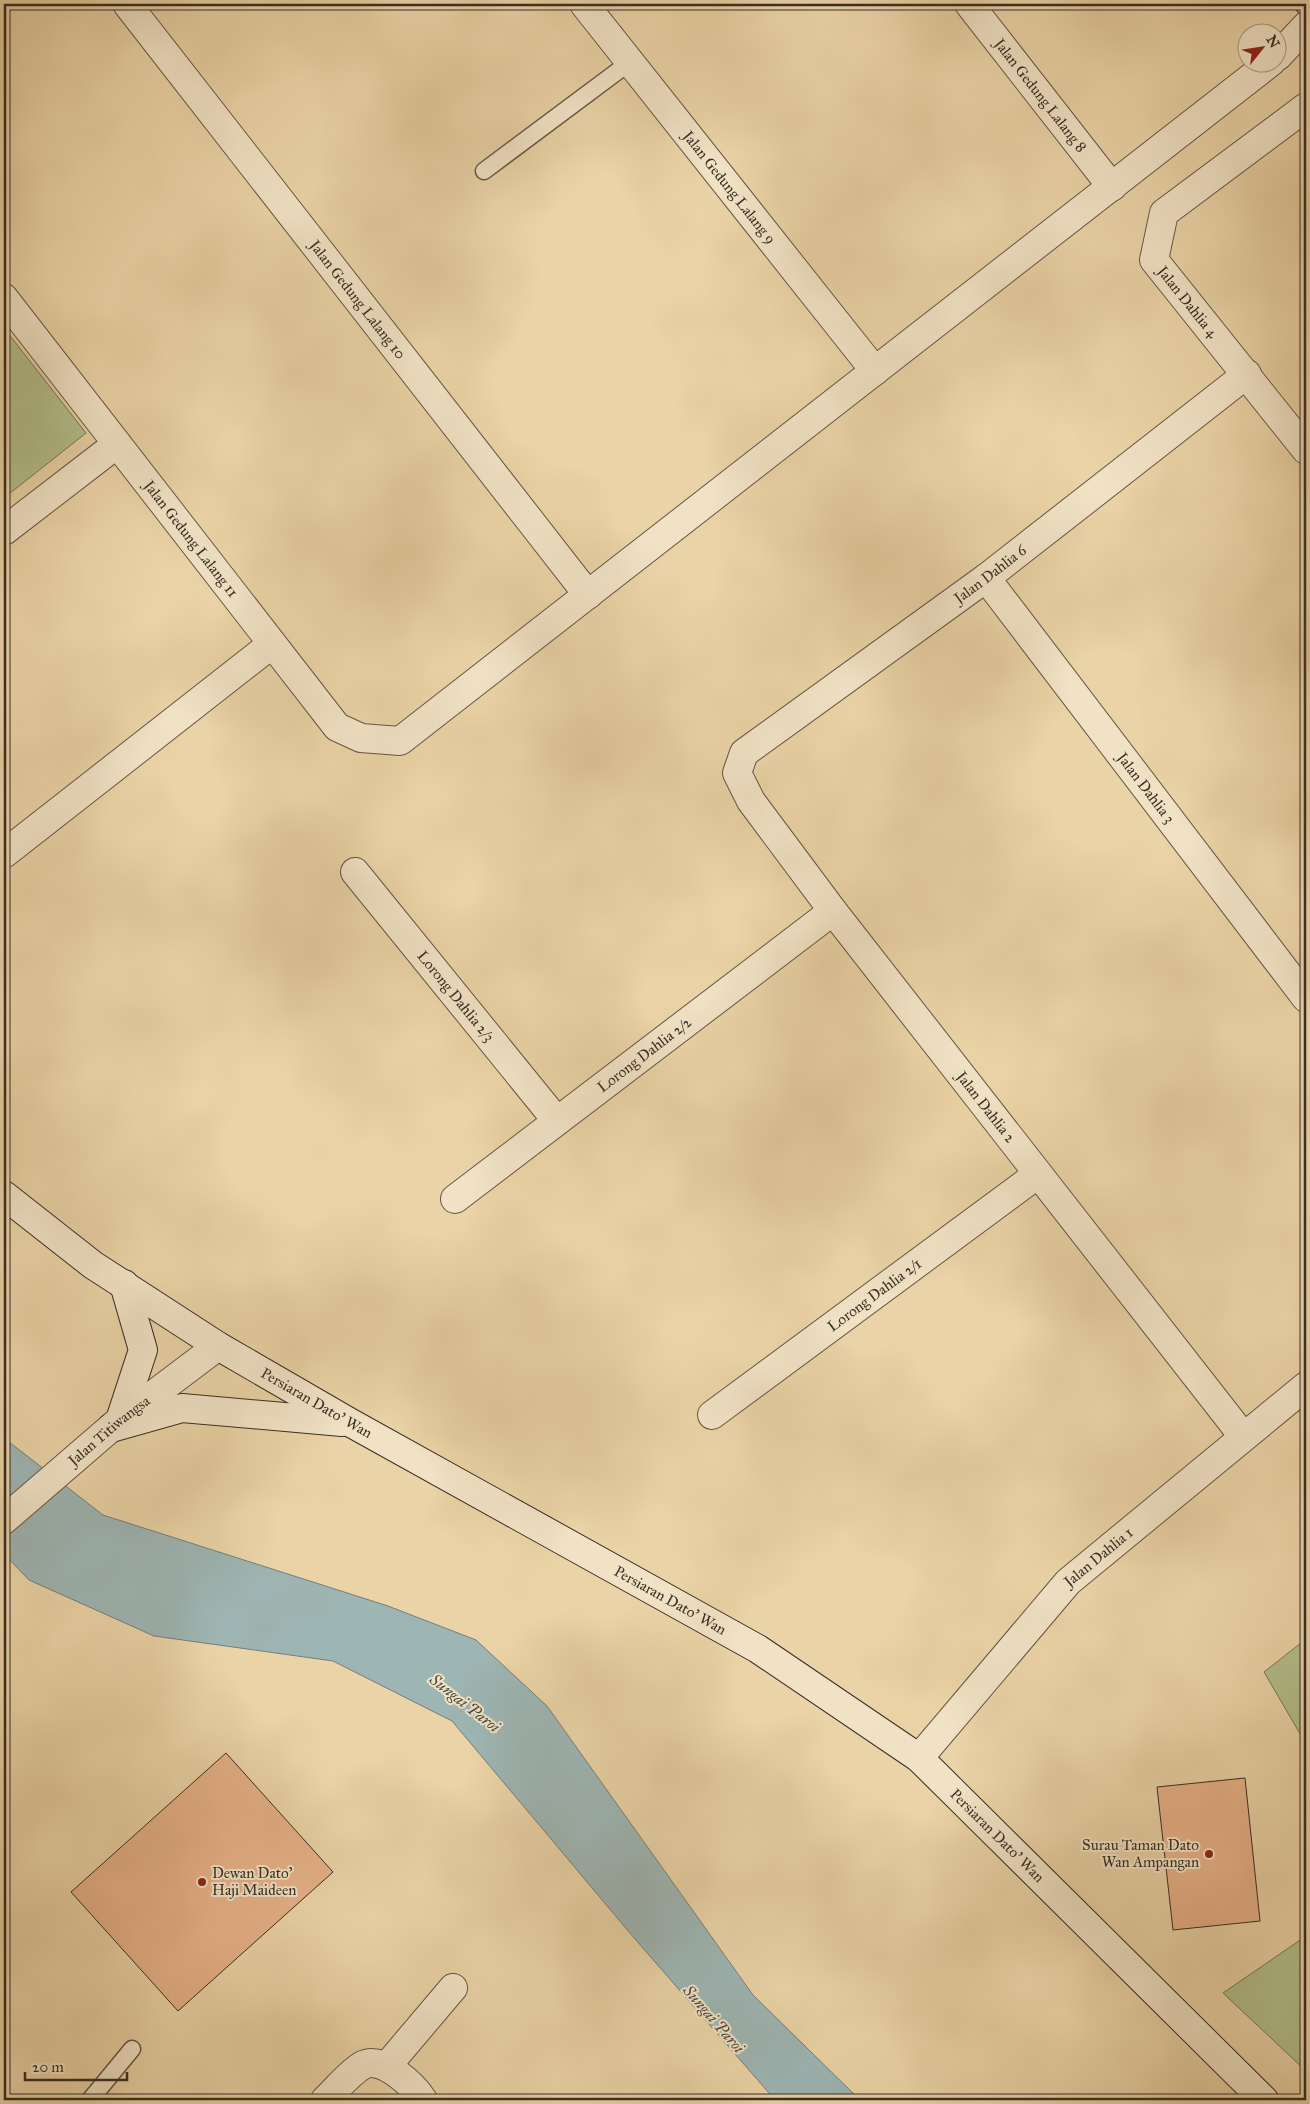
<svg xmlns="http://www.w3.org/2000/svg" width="1310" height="2104" font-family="'IM FELL Great Primer',serif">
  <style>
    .green { fill: #b2be8a; stroke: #757658 }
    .water { fill: #9db5b3; stroke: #757f7a }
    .building { fill: #e6b188; stroke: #382e25 }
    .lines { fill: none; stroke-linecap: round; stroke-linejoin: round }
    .lane-casing { stroke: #645745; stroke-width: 19 }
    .street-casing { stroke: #645745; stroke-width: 30 }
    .secondary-casing { stroke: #382e25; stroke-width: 30 }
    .lane { stroke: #f1e2c5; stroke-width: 16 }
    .street { stroke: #f1e2c5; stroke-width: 28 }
    .secondary { stroke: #f1e2c5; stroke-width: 28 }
    .poi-dot { fill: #8f2418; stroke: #f1e2c5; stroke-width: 2 }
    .labels { text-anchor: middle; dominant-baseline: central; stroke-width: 4; stroke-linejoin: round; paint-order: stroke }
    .street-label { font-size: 15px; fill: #382e25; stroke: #f1e2c5 }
    .poi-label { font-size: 15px; fill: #382e25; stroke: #f1e2c5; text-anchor: end }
    .water-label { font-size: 16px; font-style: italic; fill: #4c4941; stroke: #f1e2c5 }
  </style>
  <rect width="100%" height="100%" fill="#ead3a6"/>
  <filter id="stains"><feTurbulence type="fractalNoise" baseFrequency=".004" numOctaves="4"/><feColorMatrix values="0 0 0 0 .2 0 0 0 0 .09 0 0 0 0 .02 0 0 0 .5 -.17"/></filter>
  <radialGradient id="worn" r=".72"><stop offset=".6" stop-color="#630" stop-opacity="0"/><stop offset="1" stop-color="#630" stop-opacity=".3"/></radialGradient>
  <!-- green -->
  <path class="green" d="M4 328 86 433 4 498Z
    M1306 1639V1744L1264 1672Z
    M1306 1936V2071L1223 1993Z"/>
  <!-- water -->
  <path class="water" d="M4 1438 103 1515 388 1606 476 1640 547 1706 753 1995 860 2100H775L629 1932 452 1721 333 1661 154 1636 29 1580 4 1554Z"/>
  <!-- building -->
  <path class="building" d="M226 1753 333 1872 178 2011 71 1892Z
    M1245 1778 1260 1921 1173 1930 1157 1787Z"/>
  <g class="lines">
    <defs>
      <path id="lane" d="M1303 4 1306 8
        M484 171 630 62
        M90 2100 132 2049"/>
      <g id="street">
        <path id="s1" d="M127 4 588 595"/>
        <path id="s2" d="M584 4 875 371"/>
        <path id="s3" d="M969 4 1112 187"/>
        <path d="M1278 56 1306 26"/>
        <path id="s4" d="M1306 107 1164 213 1154 260 1306 450"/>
        <path id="s5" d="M4 298 337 727 361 738 400 741 1271 62"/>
        <path d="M4 531 117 444"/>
        <path id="s6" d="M986 578 1306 998"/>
        <path d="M4 854 272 644"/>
        <path id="s7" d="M355 872 557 1121"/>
        <path id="s8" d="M455 1199 833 911"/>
        <path id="s9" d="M712 1415 1038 1174"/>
        <path id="s10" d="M1243 1436 833 911 751 801 737 773 744 753 986 578 1247 374"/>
        <path id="s11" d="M4 1520 120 1420 218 1346"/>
        <path id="s12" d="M919 1758 1068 1582 1306 1386"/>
        <path d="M387 2066 453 1988"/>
        <path d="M325 2100C337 2089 349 2073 363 2065 382 2055 414 2086 423 2100"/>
      </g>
      <g id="secondary">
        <path id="s13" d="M4 1195 93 1265 218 1346 351 1423 758 1649 919 1758 1264 2100"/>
        <path d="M120 1420 143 1350 124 1284"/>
        <path d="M111 1428 182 1408 342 1422"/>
      </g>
    </defs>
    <!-- lane casing -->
    <use href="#lane" class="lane-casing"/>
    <!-- street casing -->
    <use href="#street" class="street-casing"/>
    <!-- secondary casing -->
    <use href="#secondary" class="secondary-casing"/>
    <!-- lane -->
    <use href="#lane" class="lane"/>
    <!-- street -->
    <use href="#street" class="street"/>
    <!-- secondary -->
    <use href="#secondary" class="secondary"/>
  </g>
  <!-- markers -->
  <g class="poi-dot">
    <circle cx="1209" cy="1854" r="5"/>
    <circle cx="202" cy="1882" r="5"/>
  </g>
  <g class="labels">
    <!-- street labels -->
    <g class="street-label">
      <text stroke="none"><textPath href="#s3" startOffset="116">Jalan Gedung Lalang 8</textPath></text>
      <text stroke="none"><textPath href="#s2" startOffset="234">Jalan Gedung Lalang 9</textPath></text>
      <text stroke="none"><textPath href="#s1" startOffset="375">Jalan Gedung Lalang 10</textPath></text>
      <text stroke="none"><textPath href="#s4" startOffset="279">Jalan Dahlia 4</textPath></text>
      <text stroke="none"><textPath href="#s5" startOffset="305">Jalan Gedung Lalang 11</textPath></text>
      <text stroke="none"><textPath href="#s10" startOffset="1160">Jalan Dahlia 6</textPath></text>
      <text stroke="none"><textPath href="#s6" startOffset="264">Jalan Dahlia 3</textPath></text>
      <text stroke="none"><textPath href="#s7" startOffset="160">Lorong Dahlia 2/3</textPath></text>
      <text stroke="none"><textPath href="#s8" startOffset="238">Lorong Dahlia 2/2</textPath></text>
      <text transform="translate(986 1107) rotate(52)">Jalan Dahlia 2</text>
      <text stroke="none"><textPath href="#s9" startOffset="202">Lorong Dahlia 2/1</textPath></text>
      <text stroke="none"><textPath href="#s13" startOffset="376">Persiaran Dato' Wan</textPath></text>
      <text stroke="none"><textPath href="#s11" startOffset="138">Jalan Titiwangsa</textPath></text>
      <text stroke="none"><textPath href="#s12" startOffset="270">Jalan Dahlia 1</textPath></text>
      <text stroke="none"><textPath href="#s13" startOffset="781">Persiaran Dato' Wan</textPath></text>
      <text stroke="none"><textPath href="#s13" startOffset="1186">Persiaran Dato' Wan</textPath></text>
    </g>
    <!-- poi labels -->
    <g class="poi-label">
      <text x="1199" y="1845">Surau Taman Dato<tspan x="1199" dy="17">Wan Ampangan</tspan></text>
      <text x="212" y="1873" text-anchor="start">Dewan Dato'<tspan x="212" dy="17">Haji Maideen</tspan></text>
    </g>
    <!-- water labels -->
    <g class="water-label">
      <text transform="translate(465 1703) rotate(38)">Sungai Paroi</text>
      <text transform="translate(714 2019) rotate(49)">Sungai Paroi</text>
    </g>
  </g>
  <!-- margin -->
  <rect width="1310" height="2104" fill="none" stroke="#ead3a6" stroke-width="20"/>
  <rect x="5" y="5" width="1300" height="2094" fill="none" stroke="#382e25" stroke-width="2.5"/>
  <rect x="10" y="10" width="1290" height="2084" fill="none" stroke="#382e25"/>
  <!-- north arrow -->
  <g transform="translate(1262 48) rotate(60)"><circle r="24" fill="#f1e2c5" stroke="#a79a85"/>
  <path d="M0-4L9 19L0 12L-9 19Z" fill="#8f2418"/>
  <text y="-8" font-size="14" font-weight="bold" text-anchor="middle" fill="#382e25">N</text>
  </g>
  <!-- scale -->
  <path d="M25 2072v8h102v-8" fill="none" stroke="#382e25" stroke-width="2.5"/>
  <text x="32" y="2072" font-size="15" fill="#382e25" stroke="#f1e2c5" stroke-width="4" paint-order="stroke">20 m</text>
  <rect width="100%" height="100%" filter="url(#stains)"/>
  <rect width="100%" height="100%" fill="url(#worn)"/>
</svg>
